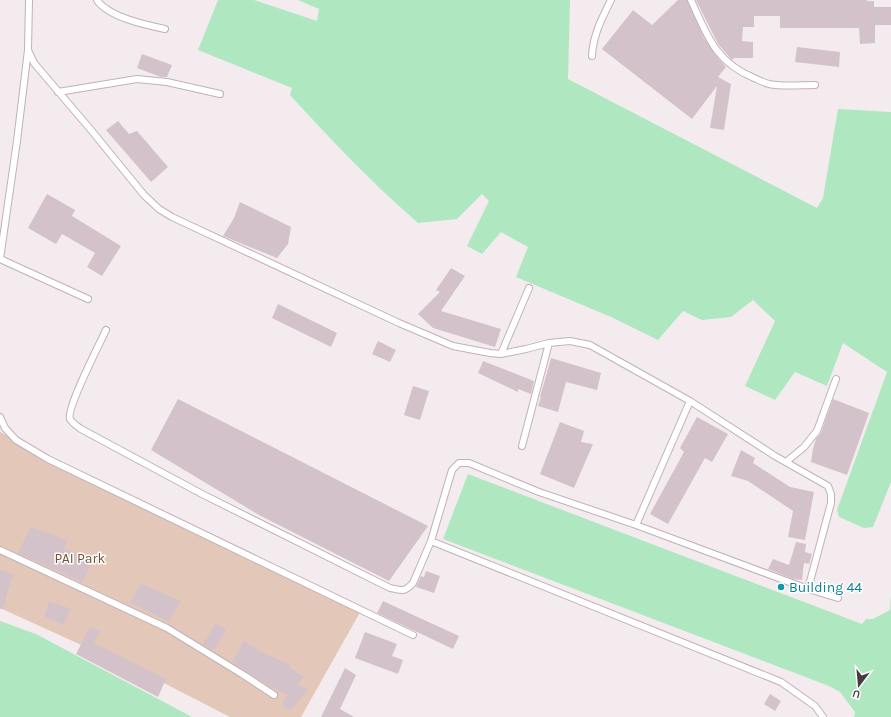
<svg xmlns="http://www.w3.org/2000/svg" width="891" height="717" font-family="Karla,sans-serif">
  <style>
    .green { fill: #e3c7b9 }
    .water { fill: #afe8c0 }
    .building { fill: #d4c2cb }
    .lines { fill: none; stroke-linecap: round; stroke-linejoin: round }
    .lane-casing { stroke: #c1b1b9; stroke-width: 8 }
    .lane { stroke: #fff; stroke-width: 6 }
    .culture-dot { fill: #0f9aa8; stroke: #fff; stroke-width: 1.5 }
    .labels { text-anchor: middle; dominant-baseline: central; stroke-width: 3; stroke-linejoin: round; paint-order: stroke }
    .park-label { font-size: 14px; fill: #725333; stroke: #fff }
    .culture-label { font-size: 14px; fill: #0d838f; stroke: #fff; text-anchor: start }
  </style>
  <rect width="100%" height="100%" fill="#f4ebef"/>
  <!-- green -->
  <path class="green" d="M0 432 363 607 301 717H230L156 679 0 608Z"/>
  <!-- water -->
  <path class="water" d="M218 0H254L317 21 319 9 298 0H570L568 79 817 208 823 198 838 109 891 112V482L873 527 864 528 839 517 837 510 887 372 843 343 827 386 795 372 775 400 745 386 775 321 753 300 731 317 702 320 683 311 658 340 611 317 516 277 528 247 501 232 482 254 467 246 489 201 482 194 457 219 418 223C372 183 331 140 290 95L292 88 198 50Z
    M468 474 862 624 866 619H873L890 610 891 595V717H854L855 712 840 692 829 686 443 539Z
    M0 621 36 634 192 717H0Z"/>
  <!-- building -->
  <path class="building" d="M678 0H687L704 38 718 58 726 67 718 77 731 84 724 130 710 128 717 86 692 119 602 49 633 10 652 25Z
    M696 0H867V1H874V7H891V25H875V43L860 44 859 28H780V16H754V27H743L742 41 753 42V58H734L732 60 718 44Z
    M797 47 840 52 839 67 795 62Z
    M142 54 172 65 167 77H161L137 68Z
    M118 121 129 134 137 131 168 167 151 182 106 130Z
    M47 194 75 210 72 216 121 246 102 276 87 267 95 253 62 234 56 244 28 228Z
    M240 202 291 227 288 244 277 258 223 236 234 218Z
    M451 268 465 276 441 311 501 329 495 347 433 328 418 314 440 292 436 290Z
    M278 304 337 333 331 347 272 318Z
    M378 341 396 350 390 362 372 354Z
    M551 358 601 373 597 390 566 382 558 412 538 406 541 397H540Z
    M483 361 534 381 531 394 518 389V392L478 373Z
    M413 386 429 391 420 420 404 415Z
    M178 399 428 526 389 581 259 515 151 450Z
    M833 399 869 413 847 475 811 462 813 449 816 439 821 433Z
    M697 417 728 434 712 462 705 458 668 524 650 514 684 452 680 448Z
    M560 422 584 431 581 442 593 444 574 488 540 474Z
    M741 450 755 458 753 463 790 487 814 492 805 540 788 537 793 511 748 481 731 476Z
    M31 527 67 540 64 549 94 559 82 582 18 553Z
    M796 542 806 544 805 552 812 554 809 564 804 563 802 580 793 579 768 569 773 559 789 565Z
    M0 570 13 574 3 609H0Z
    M426 571 440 576 434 593 416 587 421 576 424 577Z
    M141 584 181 601 168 622 130 602Z
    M49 601 71 609 63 625 44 616Z
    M383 601 459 636 453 649 377 613Z
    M216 624 227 630 213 650 202 644Z
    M90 627 100 631 94 643 166 679 158 697 76 654Z
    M365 632 397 644 392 656 403 660 398 674 355 658Z
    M244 641 268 656 269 655 290 665 289 667 304 677 297 684 308 689 291 710 283 707V701L288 695 269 686 232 662Z
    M345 668 356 675 340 709 354 717H321Z
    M770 694 781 701 775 711 764 704Z"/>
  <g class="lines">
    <defs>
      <path id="lane" d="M29 0 28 50 34 63 91 130 144 195 159 209 172 217 399 323 453 346 490 353 501 354 526 349 549 343 570 341 590 345 690 401 775 456 828 486 831 494V503L808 589
        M97 0C108 17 146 25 165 29
        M691 0C707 35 715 62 754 78 759 80 764 83 769 84 783 87 800 85 815 85
        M592 56C593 35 602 18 611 0
        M58 92 137 79 167 82 220 94
        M0 259 17 141 28 50
        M0 259 88 299
        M106 330C100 343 66 409 70 419 72 423 77 426 81 429L202 494 390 588C402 591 405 592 413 583L431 541
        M501 354 529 288
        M690 401 636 525 539 492 469 463H459L452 470 431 541 781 682 815 706 823 717
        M0 417 5 428 16 440 48 459 413 635
        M522 446 549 343
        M786 462 804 447 817 431 836 379
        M636 525 808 589 838 598
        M0 550 167 628 242 674 274 695"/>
    </defs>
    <!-- lane casing -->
    <use href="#lane" class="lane-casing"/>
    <!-- lane -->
    <use href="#lane" class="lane"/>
  </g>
  <!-- markers -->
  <circle class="culture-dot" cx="781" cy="587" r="4"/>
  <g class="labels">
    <!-- park labels -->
    <g class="park-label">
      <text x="80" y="558">PAI Park</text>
    </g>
    <!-- culture labels -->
    <g class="culture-label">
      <text x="789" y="587">Building 44</text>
    </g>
  </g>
  <!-- north arrow -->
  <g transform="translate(859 685) rotate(196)" stroke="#ffffff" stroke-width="3" paint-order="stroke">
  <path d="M0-3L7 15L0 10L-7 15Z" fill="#473a40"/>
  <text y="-6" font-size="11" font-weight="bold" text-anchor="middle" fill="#473a40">U</text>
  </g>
</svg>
